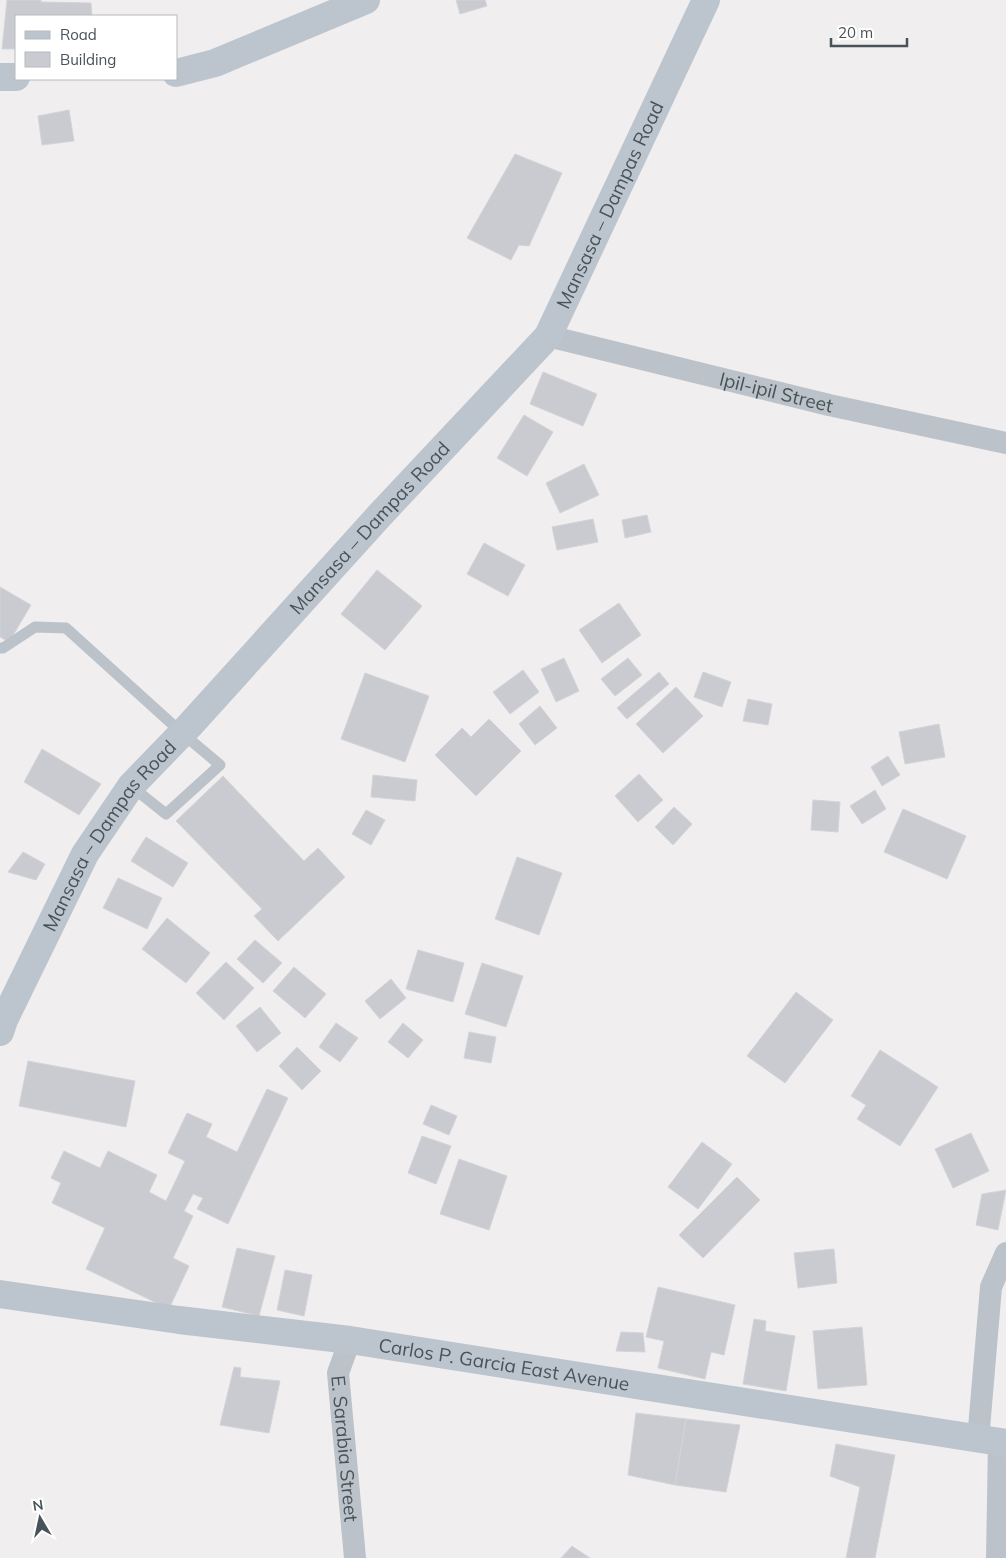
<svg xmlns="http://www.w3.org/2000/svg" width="1006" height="1558" font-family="Mulish,sans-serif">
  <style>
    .building { fill: #c9cbd0; stroke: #d3d4d9 }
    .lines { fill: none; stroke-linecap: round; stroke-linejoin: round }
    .lane { stroke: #bbc2c9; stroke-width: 11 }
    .street { stroke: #bbc2c9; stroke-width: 22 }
    .secondary { stroke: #bcc5ce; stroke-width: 28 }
    .labels { text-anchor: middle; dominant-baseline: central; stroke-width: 5; stroke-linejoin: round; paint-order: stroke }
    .street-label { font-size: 19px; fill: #485259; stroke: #fff }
  </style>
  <rect width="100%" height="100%" fill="#f0eeee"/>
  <!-- building -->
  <path class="building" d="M7 0H41V2L91 3 92 16H16V49H2Z
    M456 0H485L487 6 460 14Z
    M69 110 74 141 42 145 38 116Z
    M515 154 562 173 529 246 519 245 511 260 467 238Z
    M543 372 597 394 583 426 530 404Z
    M524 415 553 432 527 476 497 458Z
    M584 464 599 495 560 513 546 483Z
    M647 515 651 532 625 538 622 520Z
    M593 519 598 542 557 550 552 527Z
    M484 543 525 565 508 596 467 574Z
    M377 570 422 606 385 650 341 614Z
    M0 587 31 605 9 642 0 637Z
    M619 603 641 635 602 663 579 630Z
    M564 658 579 691 556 702 541 669Z
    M628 658 642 675 615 696 601 679Z
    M523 670 539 692 510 714 493 692Z
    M659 672 669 684 627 719 617 708Z
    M703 672 731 682 722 707 694 697Z
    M365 673 429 696 405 762 341 739Z
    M676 687 703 716 663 753 636 724Z
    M748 699 772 704 768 725 743 721Z
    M540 706 557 728 535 745 519 724Z
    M489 719 521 751 476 796 435 755 462 728 471 737Z
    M939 724 945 757 905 764 899 732Z
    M42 749 101 784 79 815 24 782Z
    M888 756 900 775 882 786 871 767Z
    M639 774 663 800 638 822 615 796Z
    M373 775 417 780 415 801 371 797Z
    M223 776 304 861 318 848 345 877 278 941 254 916 262 909 176 821Z
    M875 790 886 809 862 824 850 806Z
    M813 800 840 802 838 832 811 830Z
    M674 807 692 824 673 845 655 827Z
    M903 809 966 836 947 879 884 852Z
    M366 810 385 820 371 845 352 834Z
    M146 837 188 863 173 887 131 861Z
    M23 852 45 864 36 880 8 872Z
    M517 857 562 873 539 935 495 919Z
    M118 878 162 898 147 929 103 908Z
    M167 918 210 953 186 983 142 949Z
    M255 940 282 963 263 983 237 959Z
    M418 950 464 963 453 1002 406 989Z
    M226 962 254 988 224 1020 196 993Z
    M482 963 523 976 506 1027 465 1014Z
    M294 967 326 994 305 1018 273 991Z
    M391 979 406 998 380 1019 365 1001Z
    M796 992 833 1020 785 1083 747 1056Z
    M260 1007 281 1033 257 1052 236 1026Z
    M336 1023 358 1038 340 1062 319 1047Z
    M403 1023 423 1040 408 1058 388 1042Z
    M469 1032 496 1037 491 1063 464 1058Z
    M297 1047 321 1071 302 1090 279 1066Z
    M880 1050 938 1087 900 1146 857 1119 866 1105 851 1096Z
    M28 1061 135 1081 126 1127 19 1106Z
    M267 1089 288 1098 228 1224 197 1209 203 1198 193 1194 184 1211 193 1216 173 1258 189 1266 169 1309 86 1269 105 1228 52 1203 61 1183 51 1178 64 1151 100 1168 108 1151 157 1175 149 1192 166 1201 185 1161 168 1153 187 1113 212 1124 206 1137 237 1152Z
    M431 1105 457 1116 449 1135 423 1124Z
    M971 1133 989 1171 953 1188 935 1149Z
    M422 1136 451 1146 436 1184 408 1173Z
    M702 1142 732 1164 698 1209 668 1187Z
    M459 1159 507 1176 489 1230 440 1214Z
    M737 1177 760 1200 703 1258 679 1235Z
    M1006 1190 998 1230 976 1225 982 1194Z
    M237 1248 275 1256 259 1316 222 1307Z
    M834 1249 837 1283 798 1288 794 1253Z
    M285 1270 312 1275 304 1316 277 1310Z
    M658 1287 735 1305 724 1355 711 1352 705 1379 658 1368 664 1341 646 1337Z
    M754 1319 766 1321 765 1331 795 1336 786 1391 743 1384Z
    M862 1327 867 1385 818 1389 813 1331Z
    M621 1332 643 1333 645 1352 616 1351Z
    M234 1367 241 1368 240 1377 280 1381 269 1433 220 1425Z
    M636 1413 686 1419 675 1485 628 1475Z
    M686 1419 740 1425 726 1492 675 1485Z
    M836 1444 895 1455 875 1558H846L860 1487 830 1476Z
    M572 1546 590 1558H561Z"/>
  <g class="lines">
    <!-- lane -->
    <path class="lane" d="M0 648H3L35 627 66 628 182 733 220 765 166 814 131 786"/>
    <!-- street -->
    <g class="street">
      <path id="s1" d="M548 336 829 405 1006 443"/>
      <path id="s2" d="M350 1340 338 1373 355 1558"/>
      <path d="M978 1440 991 1287 1006 1253"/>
      <path d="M997 1558 999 1442"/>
    </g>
    <!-- secondary -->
    <g class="secondary">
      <path d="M176 73 215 63 366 0"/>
      <path d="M0 77H16"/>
      <path id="s3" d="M0 1032 4 1020 85 854 131 786 190 725 379 516 548 336 706 0"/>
      <path id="s4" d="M0 1294 179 1320 350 1340 1006 1443"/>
    </g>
  </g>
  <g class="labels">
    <!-- street labels -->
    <g class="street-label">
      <text stroke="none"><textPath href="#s3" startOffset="1038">Mansasa – Dampas Road</textPath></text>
      <text stroke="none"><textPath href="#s1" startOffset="235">Ipil-ipil Street</textPath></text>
      <text stroke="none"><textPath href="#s3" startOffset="631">Mansasa – Dampas Road</textPath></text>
      <text stroke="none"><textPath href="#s3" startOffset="226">Mansasa – Dampas Road</textPath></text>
      <text stroke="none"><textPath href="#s4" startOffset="509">Carlos P. Garcia East Avenue</textPath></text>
      <text stroke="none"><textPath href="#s2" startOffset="111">E. Sarabia Street</textPath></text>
    </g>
  </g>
  <!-- legend -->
  <rect x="15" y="15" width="162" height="65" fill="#ffffff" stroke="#b6babd"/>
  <rect x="25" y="31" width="25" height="8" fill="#bcc5ce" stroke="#b6babd"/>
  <text x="60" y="40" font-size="15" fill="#485259">Road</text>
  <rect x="25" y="52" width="25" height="15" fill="#c9cbd0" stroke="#b6babd"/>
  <text x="60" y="65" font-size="15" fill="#485259">Building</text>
  <!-- north arrow -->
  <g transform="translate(40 1518) rotate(351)" stroke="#ffffff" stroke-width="4" paint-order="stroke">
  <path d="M0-4L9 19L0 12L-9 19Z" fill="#485259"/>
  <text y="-8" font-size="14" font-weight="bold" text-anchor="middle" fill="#485259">N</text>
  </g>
  <!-- scale -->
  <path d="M831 38v8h76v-8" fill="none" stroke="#485259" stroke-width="2.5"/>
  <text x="838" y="38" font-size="15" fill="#485259" stroke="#ffffff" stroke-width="4" paint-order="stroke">20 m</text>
</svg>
